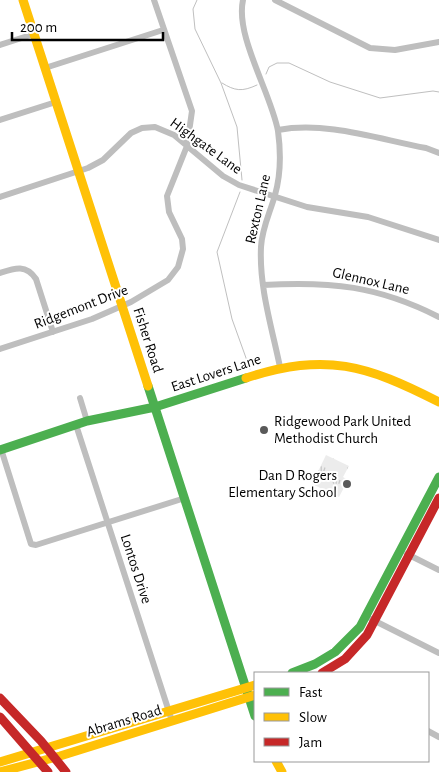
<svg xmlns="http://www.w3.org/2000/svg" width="439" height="772" font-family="'Alegreya Sans',sans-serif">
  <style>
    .park { fill: url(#park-tufts) }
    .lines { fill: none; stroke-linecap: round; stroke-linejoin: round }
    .stream { stroke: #bfbfbf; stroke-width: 1 }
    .street { stroke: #bebebe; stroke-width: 6 }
    .fast { stroke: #4caf50; stroke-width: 9 }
    .slow { stroke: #ffc107; stroke-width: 9 }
    .jam { stroke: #c62828; stroke-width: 9 }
    .poi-dot { fill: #595959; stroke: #fff; stroke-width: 2 }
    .labels { text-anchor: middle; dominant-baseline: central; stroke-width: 4; stroke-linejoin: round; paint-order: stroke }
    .street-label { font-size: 15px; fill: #000; stroke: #fff }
    .poi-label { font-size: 15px; fill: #000; stroke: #fff; text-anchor: start }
  </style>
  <defs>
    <pattern id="park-tufts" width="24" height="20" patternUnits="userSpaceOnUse" patternTransform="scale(1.25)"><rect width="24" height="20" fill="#ececec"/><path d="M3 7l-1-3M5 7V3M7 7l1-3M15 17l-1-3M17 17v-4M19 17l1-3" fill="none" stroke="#c9c9c9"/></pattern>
  </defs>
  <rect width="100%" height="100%" fill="#fff"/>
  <!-- park -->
  <path class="park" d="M326 455 349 466 343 477 348 480 339 497 312 484Z"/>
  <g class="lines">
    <!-- stream -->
    <path class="stream" d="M197 0 193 9 195 29 221 83 237 127 242 180
      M266 74 269 67 277 63H289L330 82 380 98 433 91 439 92
      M222 83C235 91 242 92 257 85
      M240 192 217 252 232 319 250 369"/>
    <!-- street -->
    <path class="street" d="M243 0C235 36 271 93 278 131 281 153 281 174 275 195 270 213 262 228 261 247 259 287 272 328 280 367
      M275 0 370 48 395 50 439 42
      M0 45 34 34
      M45 68 163 30
      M0 120 56 102
      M278 130C326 121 378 139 426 148L439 153
      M0 197 88 168 103 160 131 133 142 128 155 127 174 135 223 176 239 185 307 207 368 217 439 240
      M0 273C15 268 26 264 36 279L53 332
      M263 285C331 281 378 286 439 317
      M0 349 92 319 131 302 168 280 178 267 183 249 182 239 169 212 167 196 187 146 192 111 154 0
      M80 398 87 421
      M76 425 172 721
      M1 449 31 544 36 545 185 498
      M407 554 439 570
      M371 619 439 653
      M428 731 439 737"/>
    <!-- fast -->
    <path class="fast" d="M148 386 255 716
      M0 450 87 421 155 407 246 378
      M292 673 315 664 335 652 360 627 439 477"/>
    <!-- slow -->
    <path class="slow" d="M23 0 148 386
      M246 378C327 352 366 365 439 402
      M276 761 282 772
      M0 762 255 685
      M0 772 60 756 255 695"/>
    <!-- jam -->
    <path class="jam" d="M322 673 345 659 367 635 439 498
      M0 698 41 741 66 772
      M0 717 48 772"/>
  </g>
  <!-- markers -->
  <g class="poi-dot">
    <circle cx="264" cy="430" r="5"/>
    <circle cx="347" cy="484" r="5"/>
  </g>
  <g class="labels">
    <!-- street labels -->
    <g class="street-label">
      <text transform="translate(206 146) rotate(36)">Highgate Lane</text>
      <text transform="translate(258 209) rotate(-77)">Rexton Lane</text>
      <text transform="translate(371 281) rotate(13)">Glennox Lane</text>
      <text transform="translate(81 307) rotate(-21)">Ridgemont Drive</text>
      <text transform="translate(148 340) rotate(72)">Fisher Road</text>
      <text transform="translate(216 373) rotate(-18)">East Lovers Lane</text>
      <text transform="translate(136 569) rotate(72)">Lontos Drive</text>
      <text transform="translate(124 721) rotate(-17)">Abrams Road</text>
    </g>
    <!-- poi labels -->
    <g class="poi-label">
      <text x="274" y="421">Ridgewood Park United<tspan x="274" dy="17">Methodist Church</tspan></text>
      <text x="337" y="475" text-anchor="end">Dan D Rogers<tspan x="337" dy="17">Elementary School</tspan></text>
    </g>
  </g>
  <!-- legend -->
  <rect x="254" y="672" width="175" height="90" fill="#ffffff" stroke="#999999"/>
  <rect x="264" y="688" width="25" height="8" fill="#4caf50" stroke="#999999"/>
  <text x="299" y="697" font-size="15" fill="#000000">Fast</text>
  <rect x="264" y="713" width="25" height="8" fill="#ffc107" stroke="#999999"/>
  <text x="299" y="722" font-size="15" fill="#000000">Slow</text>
  <rect x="264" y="738" width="25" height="8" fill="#c62828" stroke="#999999"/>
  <text x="299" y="747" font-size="15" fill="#000000">Jam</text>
  <!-- scale -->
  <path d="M12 32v8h151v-8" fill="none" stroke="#000000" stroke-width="2.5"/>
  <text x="20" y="32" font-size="15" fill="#000000" stroke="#ffffff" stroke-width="4" paint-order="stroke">200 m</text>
</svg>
